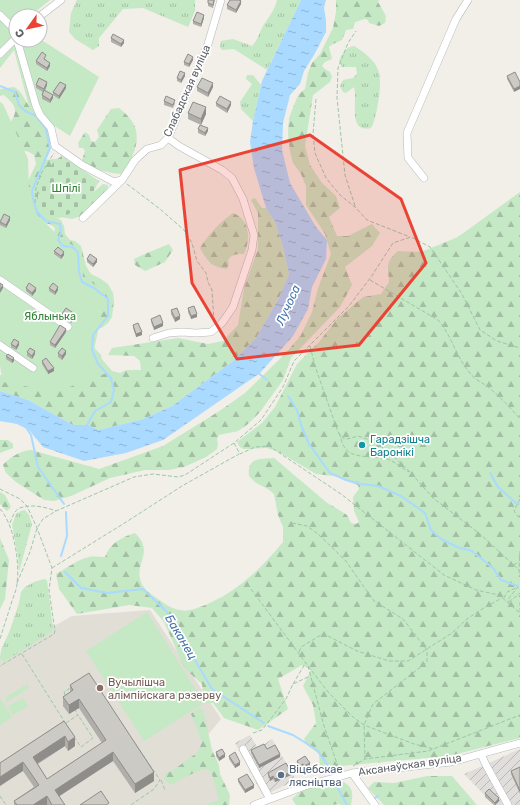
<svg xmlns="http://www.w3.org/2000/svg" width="520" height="805" font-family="Rubik,sans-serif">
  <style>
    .industrial { fill: url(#industrial-furrows) }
    .education { fill: #e1ded6 }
    .grass { fill: url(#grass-tufts) }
    .forest { fill: url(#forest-firs) }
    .cemetery { fill: url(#cemetery-stones) }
    .green { fill: #c5e8c5 }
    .water { fill: url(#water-ripples) }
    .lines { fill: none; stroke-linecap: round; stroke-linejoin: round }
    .stream { stroke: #aadaff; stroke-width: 2 }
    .minor-casing { stroke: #b5b8bc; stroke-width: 8 }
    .path { stroke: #9cc7a9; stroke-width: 1; stroke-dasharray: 4 2; stroke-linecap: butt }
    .minor { stroke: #fff; stroke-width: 7 }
    .wall { fill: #afaea9 }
    .shaded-wall { fill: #8f8d8a }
    .building { fill: #cccac5; stroke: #8f8d8a }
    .marked { fill: #ea4335; fill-opacity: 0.2; stroke: #ea4335; stroke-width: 3; stroke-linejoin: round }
    .culture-dot { fill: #0f9aa8; stroke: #fff; stroke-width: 1.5 }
    .education-dot { fill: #8d6e63; stroke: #fff; stroke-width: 1.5 }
    .service-dot { fill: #5c6f8a; stroke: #fff; stroke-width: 1.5 }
    .labels { text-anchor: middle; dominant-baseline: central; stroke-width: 3.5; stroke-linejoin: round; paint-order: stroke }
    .street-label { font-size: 11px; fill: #5f6368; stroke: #fff }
    .park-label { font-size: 11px; fill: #348238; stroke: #fff }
    .culture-label { font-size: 11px; fill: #0d838f; stroke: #fff; text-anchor: start }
    .education-label { font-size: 11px; fill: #785e54; stroke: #fff; text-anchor: start }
    .service-label { font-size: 11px; fill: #4e5e75; stroke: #fff; text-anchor: start }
    .water-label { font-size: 12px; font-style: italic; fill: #4174aa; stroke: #fff }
  </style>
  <defs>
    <pattern id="industrial-furrows" width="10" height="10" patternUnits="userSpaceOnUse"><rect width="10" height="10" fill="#e0deda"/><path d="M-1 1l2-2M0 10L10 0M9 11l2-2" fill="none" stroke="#b9b8b5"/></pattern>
    <pattern id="grass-tufts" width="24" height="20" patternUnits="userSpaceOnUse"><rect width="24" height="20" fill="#c5e8c5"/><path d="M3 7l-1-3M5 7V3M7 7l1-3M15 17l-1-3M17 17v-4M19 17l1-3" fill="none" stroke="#a3c0a4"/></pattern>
    <pattern id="forest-firs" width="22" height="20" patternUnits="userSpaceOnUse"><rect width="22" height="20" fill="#c5e8c5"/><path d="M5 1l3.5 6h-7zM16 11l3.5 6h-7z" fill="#a3c0a4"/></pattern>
    <pattern id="cemetery-stones" width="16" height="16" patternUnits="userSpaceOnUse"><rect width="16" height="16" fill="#c5e8c5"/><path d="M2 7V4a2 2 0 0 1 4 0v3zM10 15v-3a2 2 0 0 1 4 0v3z" fill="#a3c0a4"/></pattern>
    <pattern id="water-ripples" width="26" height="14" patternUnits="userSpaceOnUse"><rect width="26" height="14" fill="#aadaff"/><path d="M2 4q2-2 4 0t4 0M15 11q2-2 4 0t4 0" fill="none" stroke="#8eb4d2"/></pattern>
  </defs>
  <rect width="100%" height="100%" fill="#f1efe8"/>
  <!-- industrial -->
  <path class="industrial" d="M250 735 257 747 259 746 260 747 272 739 296 780 263 796 235 743Z
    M520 749V805H494L464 774Z"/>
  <!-- education -->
  <path class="education" d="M150 610 221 719 201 743 227 805H0V656L72 616Z"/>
  <!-- grass -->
  <path class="grass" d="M77 0H195V11L188 27 143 8 123 9 99 38V46L93 50 75 39 69 32 71 13Z
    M277 0H301L267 70 234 49 222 50 220 47 221 41 233 39 252 46C258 40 259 33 263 26 269 16 274 12 277 0Z
    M354 46C363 51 377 62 379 73 382 84 377 119 371 128 347 133 358 101 354 87L346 93 343 92 340 86 343 80 353 78 357 74 356 67H342L339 61C342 54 345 47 354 46Z
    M247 75H253L261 85 253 121 241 109 240 102 252 84 246 79Z
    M25 510 29 515 32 524 19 572 18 556 12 525 16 514 21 511Z
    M44 579 47 580 53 629 51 632 4 662 0 658 1 650 10 630 19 603 21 592 25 587 34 582Z"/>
  <!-- forest -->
  <path class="forest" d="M336 0H379L378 2 386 16 385 23 379 26 369 23 368 20 365 19 355 22 353 29 346 30 342 40 333 44 329 47 332 59 325 62 322 66 325 69 330 72 332 77 330 82 313 95 305 146 310 165 322 183 336 196 340 208 329 217 337 236H348L372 224 380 233 372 246 345 267 352 285 340 307 291 358 283 380 260 412 248 424 238 431 219 435 217 439 218 444 217 449 206 457 184 467 168 470H145L110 478 71 496 54 501 44 500 16 482 6 473 3 465C10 457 20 451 31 450L99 469 163 446 221 410 245 393 285 354 301 335 312 312 318 288 331 254 325 234 306 205V186L301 174 293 163 290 152 288 134 289 118 296 100 299 94 305 89 308 73 312 63 320 54 333 28 336 12Z
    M14 87C22 91 24 99 29 106 32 110 36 113 40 117 50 129 54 147 45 160L66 158 89 196 103 184 108 185 106 194 81 216 72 219 51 215 61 220 64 226 65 234 70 240 75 241 81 246 86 266 91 274 101 279 108 284 113 293 114 301 112 317 108 323 103 327 96 330 89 342 101 355 102 364 105 369 120 373 126 370H141L140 361 134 356 108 355 112 348 178 338 208 344 223 341 238 325 244 288 258 249V213L251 200 255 198 262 208H266L276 224 284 251 289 274 279 298 256 338 233 361 172 406 143 419 99 430 88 425H73L28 400 0 391V375L5 376 53 239 55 228 50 224H41L29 212 28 181 36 164 34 155 29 152 18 149 8 127C17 112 19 108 4 95L0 96V89Z
    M119 108C134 120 140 130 135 149 132 158 128 167 121 174 109 173 90 169 82 160L85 151 83 148H79L78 143 85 132 89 135 91 141 95 142 99 137 97 130 111 109Z
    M520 192V738L449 756 340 766 328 773 320 767 319 754 307 745 304 739 316 723 313 705 303 686 311 670 302 665 278 679 288 709 258 730 224 718 213 703H202L200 699 203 693 202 684 185 669 164 622 152 608 129 605 77 614 59 589 56 574C67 568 77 560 89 557 94 556 99 557 105 557 110 543 122 537 135 533 154 551 136 562 140 579 142 589 153 596 161 601 166 605 173 609 180 610 187 612 194 609 200 607 234 595 261 569 283 542V527L278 515 274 494 268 489 256 483 249 476C247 457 260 459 274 458L326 502 347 515 351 523 356 524 359 522 354 511 353 497 359 489 358 485 349 482 342 477 316 474 279 452 267 448 243 449 239 446 237 442 262 423 275 407 297 364 319 342 337 319 363 297 381 294 389 282C388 267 385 262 398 251L421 252 458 237Z
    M233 213C250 220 251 238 244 254 237 254 232 254 228 260L229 264 227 269C211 267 208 262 200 248 208 235 220 222 233 213Z
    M169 244 173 250 165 262 145 271 135 265 134 259 147 253Z
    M0 440H8L13 444V448L0 453Z
    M0 492 5 495 11 507 7 511 0 504Z
    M0 538 9 560 5 599 0 609Z
    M198 708 203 709 212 750 219 765 220 774 230 795 229 805H205L219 800 212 774 207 769C192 772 183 779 170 785L164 779 165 773 172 771 198 752 202 742 191 714Z
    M427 776H452L477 805H384L368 788 374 782 394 783Z
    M344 782C354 789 353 794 351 805H340V804L331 805H296L292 799C306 785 325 785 344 782Z"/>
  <!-- cemetery -->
  <path class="cemetery" d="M62 156 99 181 91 197 73 212 60 218 48 217 41 209 37 199 41 185 54 161Z"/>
  <!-- green -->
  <path class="green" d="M0 0H50L30 16H16V40H40V39L99 77 70 136 30 110 14 50 0 68Z
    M0 102 3 104 28 159 29 191 36 213 61 239 82 250 83 277 106 292 94 350 112 371 56 392 3 382 0 366Z
    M147 612 204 703 144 741 86 651Z
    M27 684 29 688 7 702 5 698Z
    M0 698 12 717 0 725Z
    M23 698 28 706 13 715 8 706Z"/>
  <!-- water -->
  <path class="water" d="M301 0H326L324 8 326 20V32L314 55 304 71 300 84 290 95 283 123 282 150 290 183 316 227 327 240 326 259 312 287 308 309 293 336 260 373 163 440 126 453 84 461 43 447 29 430 17 424 0 421V391L28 400 73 425H88L99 430 143 419 172 406 233 361 256 338 279 298 289 274 284 251 276 224 266 208 254 168 250 142 253 121 262 81Z"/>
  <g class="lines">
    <!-- stream -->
    <path class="stream" d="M0 86 15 92 19 105 25 111 36 116 46 129 50 148 32 191 33 199 37 212 46 221 60 224 61 233 58 240 63 246 72 247 78 252 79 272 82 282 94 288 108 299V316L93 335 92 350 98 364 111 378 114 390 111 402 95 411 87 425
      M257 372 267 380
      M288 396 297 410 301 425 309 444 330 473 346 480 361 484 378 486 401 496 425 513 431 530 441 539 457 547 472 551 493 568 501 580 518 586
      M25 426 31 435 38 467 64 504
      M490 473 498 487 517 504
      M519 504H520
      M61 556 67 536 66 512
      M65 572 81 588 107 593 143 589 166 611 212 689 264 723
      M268 726 293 735 317 750 330 768
      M335 783 347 805
      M375 798 378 796"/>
    <defs>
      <path id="minor" d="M0 15 13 28 16 36
        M40 16 61 0
        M17 40 36 106 40 115 51 128 55 146 82 165 114 182 122 180
        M0 54 16 38
        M424 178 408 158 407 133 456 19 468 0
        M83 218 122 180 135 160 147 149 161 145 168 138 208 44 221 0
        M0 280 68 327
        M153 338 169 333 182 332 196 333 211 332 222 323 233 307 252 250 254 235 243 199 232 178 222 170 179 146 168 138
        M0 345 33 368
        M243 749 270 799
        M481 754 486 765 508 805
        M352 773 375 805
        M254 805 305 786 352 773 451 762 520 743"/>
    </defs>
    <!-- minor casing -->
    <use href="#minor" class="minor-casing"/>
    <!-- path -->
    <path class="path" d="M316 99 313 134 315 153 326 178 340 195 355 207 367 220 410 237
      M127 184 160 209 184 230 192 243 197 261 206 273 208 282 212 290 214 321
      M35 203 36 188 42 172 54 153
      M355 206 345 175 337 98 338 68 348 43 356 31
      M370 280 438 320C452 336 456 357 470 373 474 379 481 382 487 386 499 396 510 407 520 419
      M310 346 315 366 338 432 343 438 347 439 358 436 375 442 389 452 411 473 433 498 480 534 519 570
      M339 433C341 438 342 444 345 448 352 459 375 456 387 459 394 461 402 468 409 472
      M234 443 240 454 255 447 269 446 341 494 444 575 476 590 499 595 520 613
      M0 489 20 499 27 506 37 528 52 568 49 590 55 631 54 634 0 666
      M520 499 514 511 520 519
      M0 509C14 524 20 563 17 583 17 589 14 595 12 601 8 614 4 626 0 639
      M10 523C12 518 14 512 18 509 28 503 46 507 56 511
      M292 523 307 526 318 534 345 560 374 601 403 619 427 650V662L373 704 364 725 365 759
      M520 551 519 570 520 577
      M513 565 519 562
      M52 568 123 524 182 486 239 454
      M17 583 30 552 37 528 43 519 56 511 134 477 153 474 178 477 185 475 234 443 261 420 283 387 294 361 349 306 371 277 393 243 411 237 430 247 462 294 480 330 497 341 520 348
      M251 589 308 666 328 692 353 717 364 725 414 744 434 749
      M504 598 507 592 518 587 509 598 508 602
      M509 602 520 593
      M520 612V601
      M299 652 301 647 321 635H326L357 651 389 661H408L452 633 467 619 482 609 502 598
      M22 654 64 721
      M308 666 324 726 339 769
      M293 684 306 662
      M65 695 64 692 70 688
      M66 723 78 715 75 710
      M253 733 262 730 286 699 293 684 310 676
      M74 737 81 747 93 738 78 715
      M353 766 365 759 428 751 520 715
      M161 780 165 790
      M0 796 6 805
      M131 805 154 789 160 780 132 739"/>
    <!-- minor -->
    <use href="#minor" class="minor"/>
  </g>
  <!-- wall -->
  <path class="wall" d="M215 0 213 8 208 6V3Z
    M230 0H241V4L236 13 227 9V5Z
    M204 18 201 27 193 24V21Z
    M111 38 124 43 121 47 111 42Z
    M46 59V60L50 66 47 71 36 64V61Z
    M193 60 189 67 184 65V62Z
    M515 72 514 92 507 79V76Z
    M185 76 181 83 177 81V78Z
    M36 85H47L45 90 53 98 50 103 42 99V95L43 92 36 88Z
    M197 87H213L208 97 197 91Z
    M66 88 59 99 53 95V92Z
    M164 101 175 103 173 108 164 105Z
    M216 103 231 105 227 113 216 106Z
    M188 113 206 114 201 125 188 119Z
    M198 129 208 131 205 136 198 133Z
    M10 220 6 228 0 225V221Z
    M54 251 64 255 61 259 54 254Z
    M87 259 97 262 93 267 87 262Z
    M26 288 36 291 32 296 26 291Z
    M49 288 58 290 55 295 49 291Z
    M188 308 197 317 191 319 188 312Z
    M171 310 180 319 175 322 171 314Z
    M62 314 75 317 71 323 62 317Z
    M151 319 163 326 154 330 151 322Z
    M133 325 142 335 136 337 133 328Z
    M66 332 55 348 50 345V342Z
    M11 344 19 345 16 350 11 347Z
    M27 352 35 354 32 359 27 356Z
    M58 353 66 354 62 360 58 357Z
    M6 356 14 361 12 363 6 359Z
    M42 361 54 371 48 374 42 364Z
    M70 685 154 781 135 793 113 761 59 796 65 805H14V801L34 787 23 771 0 763 64 721 75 746 68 751 65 746 38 764 47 779 102 743 79 708 69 714 63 706V697L70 692Z
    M267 749 280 757 259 768 251 753V750Z
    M216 752 225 757 219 761 216 756Z
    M229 756 240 765 235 768 229 759Z
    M297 761 310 766 304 770 303 767 300 769 297 764Z
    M520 767V794L511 774V771Z
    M268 773 291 775 275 782 273 779 270 781 268 776Z
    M238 779 254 788 245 793 238 782Z
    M485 793 499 801 495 805H494L485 797Z"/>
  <!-- shaded-wall -->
  <path class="shaded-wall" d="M239 0H241V4L236 13V10Z
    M204 15V18L201 27V24Z
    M124 40V43L121 47V44Z
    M193 57V60L189 67V64Z
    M50 63V66L47 71V68Z
    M185 73V76L181 83V80Z
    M47 82V85L44 92V89Z
    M213 83V87L208 97V93Z
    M66 85V88L59 99V96Z
    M520 86V89L514 92V89Z
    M53 95V98L50 103V100Z
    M231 102V105L227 113V109Z
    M206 107V114L201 125V119Z
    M208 128V131L205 136V133Z
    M10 217V220L6 228V225Z
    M64 252V255L61 259V256Z
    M97 259V262L93 267V264Z
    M3 285V288L0 293V290Z
    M58 287V290L55 295V292Z
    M36 288V291L32 296V293Z
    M75 314V317L71 323V320Z
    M197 314V317L191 319V316Z
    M180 316V319L175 322V318Z
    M163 323V326L154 330V327Z
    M66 329V332L55 348V345Z
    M142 332V335L136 337V334Z
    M19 342V345L16 350V347Z
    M35 351V354L32 359V356Z
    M66 351V354L62 360V356Z
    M14 358V361L12 363V360Z
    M54 368V371L48 374V371Z
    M79 699V708L69 714V705Z
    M65 736V746L33 766V757Z
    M75 737V746L68 751V742Z
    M113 752V761L55 799V790Z
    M225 754V757L219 761V758Z
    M280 754V757L259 768V765Z
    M23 762V771L0 786V777Z
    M240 762V765L235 768V765Z
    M310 763V766L304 770V766Z
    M303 764V767L300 769V766Z
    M154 772V781L135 793V784Z
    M291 772V775L275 782V779Z
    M273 776V779L270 781V778Z
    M254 785V788L245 793V790Z
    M47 796V805H33Z
    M499 798V801L495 805V803Z"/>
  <!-- building -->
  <path class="building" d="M208 0H214L213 5 208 3Z
    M230 0H239L241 1 236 10 227 5Z
    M197 12 204 15 201 24 193 21Z
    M113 34 124 40 121 44 111 38Z
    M42 52 46 55 44 59 50 63 47 68 36 61Z
    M188 54 193 57 189 64 184 62Z
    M180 71 185 73 181 80 177 78Z
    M515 72 520 82V86L514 89 507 76Z
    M39 78 47 82 44 89 36 85Z
    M202 78 213 83 208 93 197 87Z
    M60 82 66 85 59 96 53 92Z
    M44 90 53 95 50 100 42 95Z
    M166 96 175 100 173 105 164 101Z
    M220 96 231 102 227 109 216 103Z
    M193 102 206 107 201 119 188 113Z
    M200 125 208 128 205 133 198 129Z
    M4 214 10 217 6 225 0 222Z
    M58 247 64 252 61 256 54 251Z
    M90 254 97 259 93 264 87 259Z
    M0 283 3 285 0 290Z
    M29 283 36 288 32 293 26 288Z
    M53 283 58 287 55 292 49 288Z
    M194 306 197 314 191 316 188 308Z
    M66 308 75 314 71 320 62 314Z
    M177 308 180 316 175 318 171 310Z
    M160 315 163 323 154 327 151 319Z
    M138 323 142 332 136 334 133 325Z
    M60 325 66 329 55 345 50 342Z
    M14 339 19 342 16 347 11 344Z
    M30 348 35 351 32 356 27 352Z
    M62 348 66 351 62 356 58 353Z
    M8 354 14 358 12 360 6 356Z
    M46 358 54 368 48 371 42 361Z
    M89 673 154 772 135 784 113 752 55 790 65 805H52L47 796 33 805H17L14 801 39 785 23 762 0 777V763L64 721 75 737 68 742 65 736 33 757 47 779 106 740 79 699 69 705 63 697 73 690 70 685Z
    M264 744 267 749 275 745 280 754 259 765 251 750Z
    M222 749 225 754 219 758 216 752Z
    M235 752 240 762 235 765 229 756Z
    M305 756 310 763 304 766 303 764 300 766 297 761Z
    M286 763 291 772 275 779 273 776 270 778 268 773Z
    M520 767V791L511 771Z
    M247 774 254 785 245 790 238 779Z
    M489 789 499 798 495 803 485 793Z
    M101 791 109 803 106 805H80Z"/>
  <!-- marked area -->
  <path class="marked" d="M310 135 401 199 426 263 359 345 237 359 192 283 180 170Z"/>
  <!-- markers -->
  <circle class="culture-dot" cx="362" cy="445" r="4"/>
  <circle class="education-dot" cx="100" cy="688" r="4"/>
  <circle class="service-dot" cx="281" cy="775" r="4"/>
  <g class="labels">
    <!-- street labels -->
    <g class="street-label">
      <text transform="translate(187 91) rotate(-66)">Слабадская вуліца</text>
      <text transform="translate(410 765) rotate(-8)">Аксанаўская вуліца</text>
    </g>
    <!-- park labels -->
    <g class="park-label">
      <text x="66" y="188">Шпілі</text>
      <text x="50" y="316">Яблынька</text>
    </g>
    <!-- culture labels -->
    <g class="culture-label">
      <text x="370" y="439">Гарадзішча<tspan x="370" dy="13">Баронікі</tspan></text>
    </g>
    <!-- education labels -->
    <g class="education-label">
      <text x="108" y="682">Вучылішча<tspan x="108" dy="13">алімпійскага рэзерву</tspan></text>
    </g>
    <!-- service labels -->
    <g class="service-label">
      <text x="289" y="769">Віцебскае<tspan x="289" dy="13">лясніцтва</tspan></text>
    </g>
    <!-- water labels -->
    <g class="water-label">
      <text transform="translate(288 305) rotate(-66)">Лучоса</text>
      <text transform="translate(181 637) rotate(59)">Баканец</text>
    </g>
  </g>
  <!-- north arrow -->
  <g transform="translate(28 28) rotate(237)"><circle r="19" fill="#ffffff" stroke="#bfc1c3"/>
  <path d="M0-3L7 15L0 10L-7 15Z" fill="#ea4335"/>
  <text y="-6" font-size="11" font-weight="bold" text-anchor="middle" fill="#5f6368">С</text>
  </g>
</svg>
